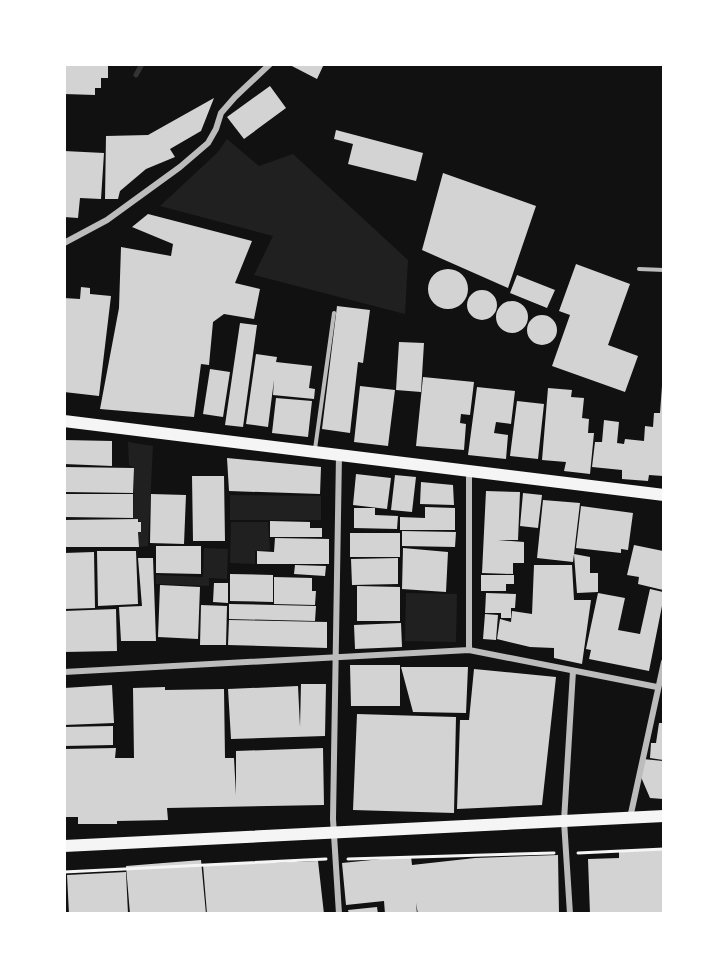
<svg xmlns="http://www.w3.org/2000/svg" width="728" height="978" font-family="Signika,sans-serif">
  <style>
    .green { fill: #202020 }
    .lines { fill: none; stroke-linecap: round; stroke-linejoin: round }
    .stream { stroke: #333; stroke-width: 5 }
    .building { fill: #d3d3d3 }
    .path { stroke: #f5f5f5; stroke-width: 3 }
    .service { stroke: #bcbcbc; stroke-width: 4 }
    .minor { stroke: #bcbcbc; stroke-width: 6 }
    .primary { stroke: #f5f5f5; stroke-width: 12 }
  </style>
  <rect width="100%" height="100%" fill="#111"/>
  <!-- green -->
  <path class="green" d="M227 139 259 166 293 154 408 260 405 314 254 275 273 236 160 206 217 153Z
    M128 442 153 446 148 546 139 547 138 532H141V522L133 518 134 468 129 465Z
    M230 495 321 496V520H230Z
    M231 522H268L270 550 255 551V564L230 563Z
    M204 548 228 549 227 579 209 578V586L156 584V575L203 577Z
    M406 593 457 594 456 642 405 641Z"/>
  <g class="lines">
    <!-- stream -->
    <path class="stream" d="M136 75 142 64"/>
  </g>
  <!-- building -->
  <path class="building" d="M64 64H108V78H101V88H95V95L64 94Z
    M288 64H324L317 79Z
    M270 86 286 108 244 139 227 117Z
    M214 98 201 131 170 149 175 157 146 169 120 191 118 199H105L106 136 148 135Z
    M336 130 423 153 416 181 348 164 353 144 334 139Z
    M64 151 104 153 101 199 80 198 78 218 64 217Z
    M443 173 536 206 508 288 422 250Z
    M148 214 252 241 235 283 260 289 254 319 224 314 213 322 209 365 201 364 194 417 100 409 119 308 121 247 171 256 173 244 132 227Z
    M576 264 630 284 608 345 638 356 625 392 552 366 570 315 559 311Z
    M428 289a20 20 0 1 1 40 0a20 20 0 1 1-40 0Z
    M517 275 555 290 547 308 510 293Z
    M81 287 90 288V294L111 296 99 396 64 392V298L80 299Z
    M467 305a15 15 0 1 1 30 0a15 15 0 1 1-30 0Z
    M496 317a16 16 0 1 1 32 0a16 16 0 1 1-32 0Z
    M337 306 370 310 363 363 358 362 350 433 322 429Z
    M527 330a15 15 0 1 1 30 0a15 15 0 1 1-30 0Z
    M240 323 257 325 243 427 225 425Z
    M399 342 424 343 421 392 396 390Z
    M256 354 277 357 276 362 312 366 309 388 315 389 314 399 273 395 274 380 268 427 246 424Z
    M210 369 230 372 223 417 203 414Z
    M423 377 474 382 470 415 461 414 460 423 466 424 464 450 416 446Z
    M360 386 395 390 388 446 354 442Z
    M662 386H663V476L649 475 648 481 622 479V470L592 467 595 442H602L604 420 619 422 617 443 624 444 625 439 644 441 645 426 653 427 654 413H660Z
    M477 387 515 391 511 424 496 422 494 433 508 435 506 459 468 455Z
    M548 388 572 390 571 397 584 398 582 418 589 419 588 433H594L590 474 564 471 566 462 542 460Z
    M276 398 312 401 308 437 272 433Z
    M517 401 544 404 538 459 510 456Z
    M64 440 112 441V466L64 464Z
    M227 458 321 467 320 494 229 491Z
    M64 467 134 468 133 493 64 492Z
    M356 474 391 478 387 509 353 505Z
    M395 475 416 477 412 512 391 510Z
    M192 476H224L225 541H193Z
    M421 482 453 485 454 505 420 504Z
    M486 491 520 492 518 540H498L524 542V563H513V574L482 573Z
    M523 493 542 495 538 528 520 526Z
    M64 494H133V518L64 517Z
    M151 494 186 495 184 544 150 543Z
    M543 500 580 503 574 554 590 557V573H598V592L577 593 574 554 573 562 537 558Z
    M581 506 633 513 628 550 621 549V553L576 548Z
    M425 507 455 508V530H400V517L425 518Z
    M354 508H375V515L398 516 397 529 354 528Z
    M138 519V522H141V532H138L139 547H64V520Z
    M270 521 310 522V528H322V537H270Z
    M402 531 456 532 455 547 402 546Z
    M350 533H400V557H350Z
    M275 538 329 539V564H257V551L274 552Z
    M634 545 663 551V590L638 584 639 577 627 575Z
    M156 546H201V574L156 573Z
    M403 548 448 552 446 592 402 589Z
    M97 551H136L138 604 98 606Z
    M94 552 95 608 64 609V553Z
    M138 558H153L156 641H121L119 607 142 606Z
    M398 558V584L352 585 351 559Z
    M295 565 326 566 325 576 294 574Z
    M534 565H572L574 600H591L582 664 554 658V648L530 647 497 639 500 619 511 622 512 611 532 614Z
    M230 574 273 575V602L230 601Z
    M481 575H514V584H506V591H481Z
    M274 577 312 578V591H316L315 605 274 604Z
    M214 583H228V603L213 602Z
    M160 585 200 587 198 639 158 637Z
    M357 586 400 587V621H357Z
    M650 589 663 592V601L649 671 589 659 591 650 586 649 598 593 625 598 618 630 640 634Z
    M486 593 516 594 515 608H511V618H501V613H485Z
    M229 604 316 606 315 621 229 619Z
    M201 605 227 606 226 645H200Z
    M116 609 117 651 64 652V611Z
    M485 614 498 615 496 640 483 639Z
    M229 620 327 622V648L228 645Z
    M401 623 402 647 355 649 354 625Z
    M350 665H400V706H351Z
    M401 667H468L466 713 413 712Z
    M474 669 556 677 542 805 457 809 460 720H469Z
    M301 684H326L325 736 231 739 228 689 298 686 300 727Z
    M112 685 114 723 64 725V688Z
    M165 687V690L224 689 225 758H234L236 795V751L323 748 324 805 167 808 168 820 117 821V824H78V817H64V749L116 748 115 758H134L133 688Z
    M357 714 456 717 454 813 353 810Z
    M659 723H663V760L650 758 651 743H656Z
    M113 726V745L64 746V727Z
    M643 759 663 761V799L650 798 641 777Z
    M619 850H663V914H590L588 859 619 858Z
    M558 855 559 914H418L416 903 417 914H385L384 901 346 905 342 863 411 856 412 865 475 858Z
    M201 860 206 914H130L126 866Z
    M318 861 324 914H207L203 865Z
    M126 872 128 914H69L67 875Z
    M377 907 378 914H349L348 910Z"/>
  <g class="lines">
    <!-- path -->
    <path class="path" d="M578 853 664 849
      M348 859 554 853
      M64 872 326 859"/>
    <!-- service -->
    <path class="service" d="M639 269 664 270
      M315 449 334 313"/>
    <!-- minor -->
    <path class="minor" d="M64 243 107 220 180 167 208 143 216 129 221 113 235 97 270 64
      M339 455 333 819 339 914
      M469 471V650
      M64 672 469 650 657 687
      M630 818 664 662
      M570 914 564 821 573 671"/>
    <!-- primary -->
    <path class="primary" d="M64 421 664 495
      M64 846 664 816"/>
  </g>
  <!-- border -->
  <rect width="728" height="978" fill="none" stroke="#ffffff" stroke-width="132"/>
</svg>
